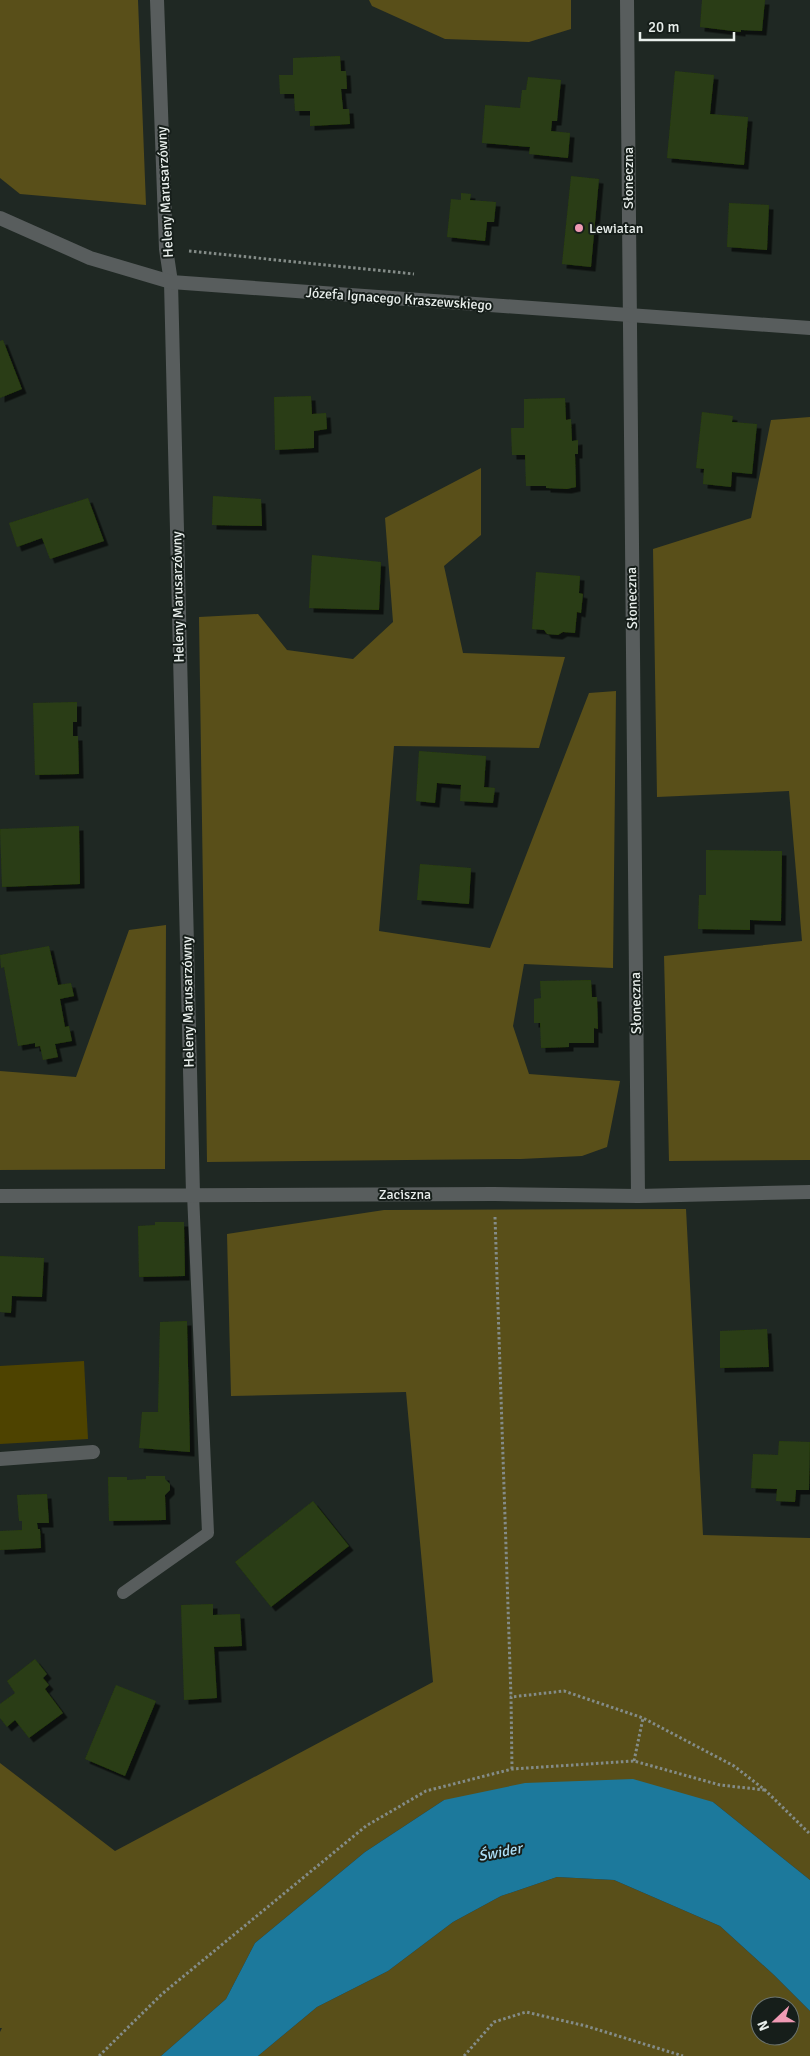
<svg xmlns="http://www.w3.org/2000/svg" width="810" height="2056" font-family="Signika,sans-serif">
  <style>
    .green { fill: #4e4300 }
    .forest { fill: #594f19; fill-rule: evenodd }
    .water { fill: #1c799c }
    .building { fill: #293e12; filter: url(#shadow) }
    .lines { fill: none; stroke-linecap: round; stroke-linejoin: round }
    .path { stroke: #848c88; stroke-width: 3; stroke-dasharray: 2.5 2.5; stroke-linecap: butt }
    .service { stroke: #585d5d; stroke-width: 12 }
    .minor { stroke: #585d5d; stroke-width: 14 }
    .tertiary { stroke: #585d5d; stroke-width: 14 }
    .poi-dot { fill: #f09ab4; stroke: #161e1a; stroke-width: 2 }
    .labels { text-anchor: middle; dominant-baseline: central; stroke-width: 4; stroke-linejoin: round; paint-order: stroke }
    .street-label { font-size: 14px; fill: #e9efec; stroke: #161e1a }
    .poi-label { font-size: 14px; fill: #e9efec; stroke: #161e1a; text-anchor: start }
    .water-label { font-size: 15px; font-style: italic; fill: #acdef6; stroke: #161e1a }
  </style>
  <defs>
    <filter id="shadow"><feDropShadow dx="4.5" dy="4.5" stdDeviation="0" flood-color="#0009"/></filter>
  </defs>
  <rect width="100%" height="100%" fill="#1f2823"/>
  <!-- green -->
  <path class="green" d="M84 1361 88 1439 0 1444V1366Z"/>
  <!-- forest -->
  <path class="forest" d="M0 0H138L146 205 20 194 0 178Z
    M369 0H571V29L529 42 445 39 372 6Z
    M810 417V1160L669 1161 664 956 802 941 789 791 657 797 653 549 751 518 771 420Z
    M481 468V535L444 566 463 653 565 657 539 748 394 746 379 931 490 948 589 693 616 691 613 968 524 964 513 1026 529 1074 620 1081 607 1147 582 1156 521 1159 207 1162 199 617 258 614 287 650 353 659 393 622 385 518Z
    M166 925 165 1169 0 1170V1071L76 1077 129 930Z
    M686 1209 703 1535 810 1538V1880L713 1802 444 1800 365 1852 255 1943 226 1999 161 2056H0V2032L2 2028H0V1763L115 1851 433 1682 406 1392 231 1396 227 1234 384 1210Z
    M557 1877 614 1880 720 1926 774 1975 810 2011V2056H258L317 2007 388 1971 453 1922 501 1896ZM760 2006H790V2036H760Z"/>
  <!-- water -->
  <path class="water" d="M633 1779 713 1802 810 1880V2011L774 1975 720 1926 614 1880 557 1877 501 1896 453 1922 388 1971 317 2007 258 2056H161L226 1999 255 1943 365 1852 444 1800 525 1783Z"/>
  <!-- building -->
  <path class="building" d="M702 0H765L762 31 741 30V32L700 27Z
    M340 56 341 71H346L347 89H341L343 109H349L350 124 310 126V111H295L294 94H280L279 75H293V58Z
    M675 71 714 75 710 114 748 117 744 165 667 158Z
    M528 77 561 80 557 121H552L551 131 570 133 568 158 529 154 530 147 482 143 485 105 520 108 522 90H526Z
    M571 176 599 179 591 267 562 264Z
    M461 193 471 194 470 200 496 202 494 222H487L485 241 447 237 451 199 461 200Z
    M729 203 769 205 767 250 727 247Z
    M3 340 22 389 0 398V341Z
    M311 396 312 414 326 413 327 429 314 431V448L275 450 274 397Z
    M565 398 566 420 571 419 572 441 578 440V454H575L576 487 567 489 546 488V486H526L525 455H512L511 428H524V399Z
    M702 412 733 416 732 422 757 424 752 474 732 472 731 487 703 484 704 469 696 468Z
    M213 496 261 499 262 526 212 525Z
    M88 498 104 541 50 559 42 538 17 547 9 523Z
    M312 555 381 562 379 610 309 608Z
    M536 572 580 576 579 593 583 594 581 613 577 612 575 633 563 632 558 635 547 634 544 630 532 629Z
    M77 702V722H73V736H78V738L79 774 35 775 33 703Z
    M419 751 486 756 484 787 495 788 493 803 460 801 461 785 437 783 435 803 416 801Z
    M79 826 80 884 2 887 0 829Z
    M706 850 782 851 781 921 750 920V930L698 929 699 895H706Z
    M420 864 471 868 469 904 417 900Z
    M49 946 58 985 71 983 74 996 60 999 65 1027 69 1026 72 1041 55 1044 58 1057 43 1060 40 1046 35 1047V1043L18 1046 4 967 1 968 0 955Z
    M591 980 592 997H597L598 1029 594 1028V1043H569V1047L541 1048 540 1023H534V999L541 998 540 981Z
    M155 1222H184L185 1276 139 1277 138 1226 155 1225Z
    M0 1256 44 1258 42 1297 12 1296 11 1313 0 1312Z
    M187 1321 190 1452 139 1448 142 1412H158L160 1322Z
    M767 1329 769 1367 720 1368V1331Z
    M779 1441 810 1442 809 1490H796L795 1502 776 1501 777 1489 751 1488 753 1454 778 1455Z
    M146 1476H165V1479L170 1484V1490L165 1495 166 1520 109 1521 108 1477H127V1480L146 1479Z
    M47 1494 49 1523H37L38 1529H40L41 1548 0 1550V1531L22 1530V1521H19L17 1495Z
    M313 1501 349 1546 271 1607 235 1562Z
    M213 1604V1615L240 1614 242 1646 214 1647 217 1698 184 1700 181 1605Z
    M35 1659 47 1674 43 1678 49 1685 45 1689 63 1713 29 1738 15 1720 7 1727 0 1718V1704L15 1693 7 1681Z
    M116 1685 156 1701 125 1776 85 1759Z"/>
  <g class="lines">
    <!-- path -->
    <path class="path" d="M189 251 414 274
      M495 1217 511 1697
      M634 1761 643 1718
      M512 1769 511 1697 564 1691 643 1718 734 1766 765 1790 810 1834
      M99 2056 162 1994 366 1826 426 1791 512 1769 634 1761 720 1785 765 1790
      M464 2056 494 2022 526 2012 586 2026 683 2056"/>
    <!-- service -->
    <path class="service" d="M123 1593 208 1533 193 1194"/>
    <!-- minor -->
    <path class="minor" d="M157 0 166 249 171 282 193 1194
      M627 0 638 1196
      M0 1196 494 1194 638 1196 810 1192
      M0 1459 93 1452"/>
    <!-- tertiary -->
    <path class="tertiary" d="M0 218 90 258 171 282 810 328"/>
  </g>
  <!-- markers -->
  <circle class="poi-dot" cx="579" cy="228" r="5"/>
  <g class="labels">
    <!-- street labels -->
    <g class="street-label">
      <text transform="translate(628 178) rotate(-90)">Słoneczna</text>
      <text transform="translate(165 192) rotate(-93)">Heleny Marusarzówny</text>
      <text transform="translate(399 299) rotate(4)">Józefa Ignacego Kraszewskiego</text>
      <text transform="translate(178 597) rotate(-91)">Heleny Marusarzówny</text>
      <text transform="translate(632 598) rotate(-91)">Słoneczna</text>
      <text transform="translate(188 1002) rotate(-91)">Heleny Marusarzówny</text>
      <text transform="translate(636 1003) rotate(-91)">Słoneczna</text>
      <text x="405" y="1194">Zaciszna</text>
    </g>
    <!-- poi labels -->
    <g class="poi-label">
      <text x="589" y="228">Lewiatan</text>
    </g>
    <!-- water labels -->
    <g class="water-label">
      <text transform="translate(500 1852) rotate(-11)">Świder</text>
    </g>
  </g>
  <!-- north arrow -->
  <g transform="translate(775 2021) rotate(248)"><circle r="24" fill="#161e1a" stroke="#6a726e"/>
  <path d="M0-4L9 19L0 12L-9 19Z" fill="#f09ab4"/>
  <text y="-8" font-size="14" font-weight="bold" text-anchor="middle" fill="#e9efec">N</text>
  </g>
  <!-- scale -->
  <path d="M640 32v8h94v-8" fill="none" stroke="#e9efec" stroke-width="2.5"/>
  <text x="648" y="32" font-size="15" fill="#e9efec" stroke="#161e1a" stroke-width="4" paint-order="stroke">20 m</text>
</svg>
